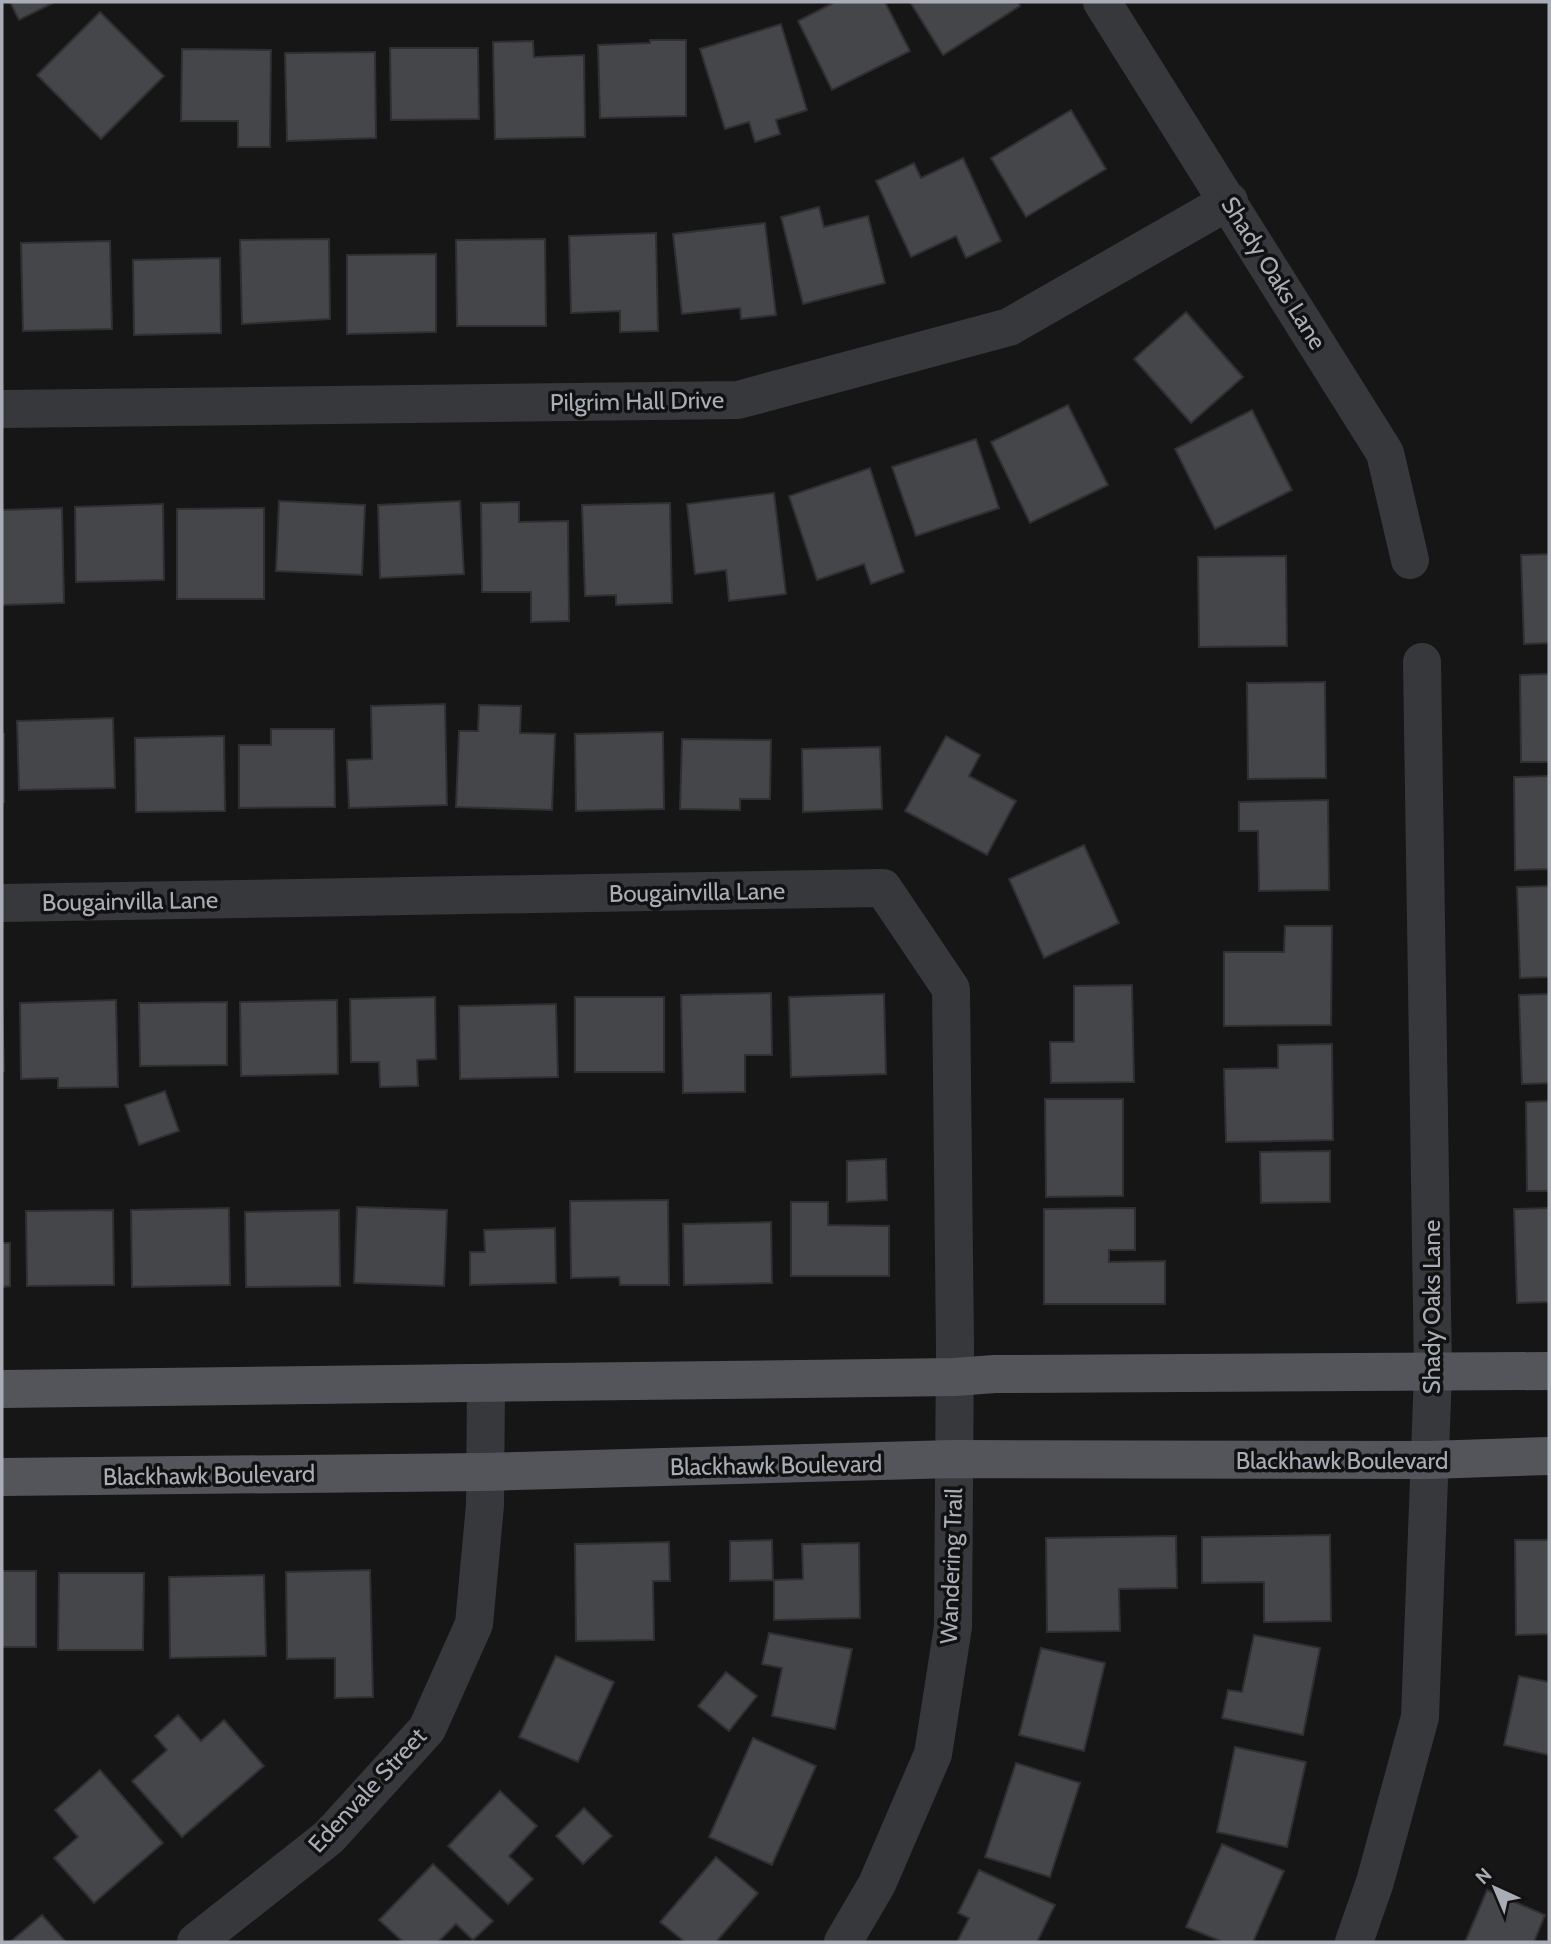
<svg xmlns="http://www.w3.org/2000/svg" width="1551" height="1944" font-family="Cabin,sans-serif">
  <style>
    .building { fill: #45464a; stroke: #303033; stroke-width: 2 }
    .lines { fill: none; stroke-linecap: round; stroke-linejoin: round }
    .minor { stroke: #37383c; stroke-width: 38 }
    .major { stroke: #53555b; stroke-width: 38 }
    .labels { text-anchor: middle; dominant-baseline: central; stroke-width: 7; stroke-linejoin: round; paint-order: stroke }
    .street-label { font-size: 24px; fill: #a9aeb6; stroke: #111112 }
  </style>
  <rect width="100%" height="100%" fill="#161617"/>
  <!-- building -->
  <path class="building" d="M10 2H55L19 20Z
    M835 2H885L910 51 832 90 798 21Z
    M910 2H1018L1020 6 943 55Z
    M100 12 164 76 101 139 37 75Z
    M781 24 807 110 776 120 780 134 755 142 749 122 725 129 700 49Z
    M650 40H686V116L600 118 598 45 650 43Z
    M533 41 534 57 584 55 585 137 495 139 493 42Z
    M390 48H478L479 119 391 120Z
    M182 49 271 50 270 147H238V121H181Z
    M375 52 376 138 287 141 285 53Z
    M1071 110 1106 169 1026 217 991 158Z
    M963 158 1001 241 966 258 956 236 911 257 876 181 914 163 921 178Z
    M819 207 824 227 868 216 885 283 803 304 781 217Z
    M765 223 776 315 741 319 740 308 682 314 673 234Z
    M656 233 658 331 620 332V311L571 313 569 236Z
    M329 239 330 319 242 324 240 240Z
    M545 239 546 326H457L456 240Z
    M110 241 112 329 23 331 21 243Z
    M436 254V332L347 334V255Z
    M220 258 221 333 134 335 133 260Z
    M1186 312 1243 377 1191 423 1134 359Z
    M1068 405 1108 485 1030 523 991 442Z
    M1252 410 1292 490 1215 529 1175 449Z
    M976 439 999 508 916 536 892 467Z
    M870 468 904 572 871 584 864 564 817 580 789 496Z
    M774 493 786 594 729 601 726 570 695 574 687 504Z
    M279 501 365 505 362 575 276 571Z
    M460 501 464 574 380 578 378 505Z
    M519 502V522L568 521 569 621 531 622V592H482L481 503Z
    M670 503 672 603 616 605V595L585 596 582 505Z
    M163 504 164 580 76 582 75 507Z
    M62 508 64 603 2 605V510Z
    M264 508V599H177V509Z
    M1549 554V643L1524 644 1521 555Z
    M1286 556 1287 646 1199 647 1198 557Z
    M1549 674V762H1521L1520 675Z
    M1325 682 1326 778 1248 779 1247 683Z
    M445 704 447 805 349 808 347 760 372 759 371 706Z
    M479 705 521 706 520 733 555 734 552 810 456 807 459 731H478Z
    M113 718 115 788 19 790 17 721Z
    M271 729H334L335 807 239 808V745H271Z
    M663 732 664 809 576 811 575 734Z
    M2 734H4V802H2Z
    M224 736 225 811 136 812 135 738Z
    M946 736 980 755 969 776 1016 801 987 855 905 811Z
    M682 739 771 740 770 799H740V810L680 809Z
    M880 747 882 809 803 812 802 749Z
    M1549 776V869L1515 870 1514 777Z
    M1328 800 1329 890 1259 891 1258 831H1239V802Z
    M1084 845 1119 923 1044 958 1009 879Z
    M1549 886V977L1520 978 1517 887Z
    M1285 926H1332L1331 1025 1224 1026V952H1284Z
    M1132 985 1134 1082 1051 1083 1050 1042H1074V986Z
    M771 993 772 1055H745V1092L683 1093 681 995Z
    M884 994 886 1074 791 1077 789 997Z
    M1549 994V1083L1522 1084 1519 995Z
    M435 997 436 1059 417 1060 418 1086 380 1087 379 1062H351L350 999Z
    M575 997H664V1072H575Z
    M2 1000 4 1071H2Z
    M116 1000 118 1087 58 1088V1078L21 1079 20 1003Z
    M337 1000 338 1074 241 1076 240 1002Z
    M227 1002V1065L140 1066 139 1003Z
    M556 1004 558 1077 460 1079 459 1006Z
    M1332 1044 1333 1140 1226 1142 1224 1069 1278 1068V1045Z
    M165 1091 179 1131 139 1145 125 1105Z
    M1045 1099H1123V1196L1046 1197Z
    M1549 1101V1191H1527L1526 1102Z
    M1330 1151V1202L1261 1203 1260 1152Z
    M886 1159 887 1200 847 1202V1161Z
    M668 1200 669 1285H620L619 1277 571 1278 570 1201Z
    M791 1202H828V1225L889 1226V1276H791Z
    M357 1207 447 1210 444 1286 354 1283Z
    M229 1208 230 1285 132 1287 131 1210Z
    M1135 1208V1250H1109V1262L1165 1261V1304H1044V1209Z
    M1549 1208V1302L1517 1303 1514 1209Z
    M113 1210 114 1285 27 1286 26 1211Z
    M339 1210 340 1286 246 1287 245 1212Z
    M771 1222 772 1283 684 1285 683 1224Z
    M555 1228 556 1283 470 1285V1252H485L484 1230Z
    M2 1243H10V1286L2 1287Z
    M1330 1535 1331 1621 1264 1622V1582L1202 1583V1537Z
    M1176 1536 1177 1588 1119 1589 1120 1631 1047 1632 1046 1538Z
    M772 1540 773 1580 730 1581V1541Z
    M1515 1540H1549V1634L1516 1635Z
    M669 1542 670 1581H653L654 1640 576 1641 575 1544Z
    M859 1543 860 1618 774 1620V1580L803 1579 802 1544Z
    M370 1570 373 1697 335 1698V1658L287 1659 286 1572Z
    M2 1571H36V1647H2Z
    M59 1573H144L143 1650H58Z
    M264 1575 266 1656 170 1658 169 1577Z
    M769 1633 852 1649 835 1729 772 1716 782 1668 762 1664Z
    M1254 1635 1320 1648 1303 1735 1222 1718 1228 1690 1242 1692Z
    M1041 1648 1105 1663 1084 1751 1019 1735Z
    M556 1656 614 1682 578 1762 519 1737Z
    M726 1672 757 1696 729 1731 698 1706Z
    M1519 1676 1549 1682V1755L1504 1745Z
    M178 1715 201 1741 224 1720 264 1766 182 1837 132 1781 167 1750 155 1736Z
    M753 1738 816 1766 772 1865 709 1837Z
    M1235 1747 1306 1762 1287 1847 1217 1832Z
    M1016 1763 1080 1783 1050 1877 985 1857Z
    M100 1770 163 1843 94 1903 54 1858 78 1837 55 1810Z
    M500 1791 537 1826 509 1856 533 1879 508 1904 448 1846Z
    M584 1808 612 1836 583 1864 556 1836Z
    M1222 1844 1284 1871 1253 1942H1223L1186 1927Z
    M716 1857 758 1893 716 1942H685L660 1922Z
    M433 1864 493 1921 473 1940 456 1924 438 1942H403L379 1920Z
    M979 1870 1055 1905 1037 1942H957L969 1918 958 1913Z
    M1487 1890 1545 1915 1534 1942H1465Z
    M42 1915 66 1942H10Z"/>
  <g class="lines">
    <!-- minor -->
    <path class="minor" d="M1102 2 1385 453 1410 560
      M2 409 738 400 1009 327 1229 201
      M2 903 883 888 951 989 955 1346 953 1627 933 1754 877 1884 843 1942
      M196 1942 329 1837 427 1729 474 1624 485 1505 486 1385
      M1354 1942 1375 1882 1420 1717 1433 1373 1422 662"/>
    <!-- major -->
    <path class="major" d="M2 1389 954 1377 995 1374 1549 1371
      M2 1477 483 1472 954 1459 1429 1460 1549 1456"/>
  </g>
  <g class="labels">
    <!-- street labels -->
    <g class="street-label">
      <text transform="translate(1274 273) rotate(58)">Shady Oaks Lane</text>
      <text transform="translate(637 401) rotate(-1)">Pilgrim Hall Drive</text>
      <text transform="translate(697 892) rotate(-1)">Bougainvilla Lane</text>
      <text transform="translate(130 901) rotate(-1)">Bougainvilla Lane</text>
      <text transform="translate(1431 1307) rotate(-90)">Shady Oaks Lane</text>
      <text x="1342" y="1460">Blackhawk Boulevard</text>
      <text transform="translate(776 1465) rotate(-1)">Blackhawk Boulevard</text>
      <text transform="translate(209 1475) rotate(-1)">Blackhawk Boulevard</text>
      <text transform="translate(951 1566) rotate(-88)">Wandering Trail</text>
      <text transform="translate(367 1790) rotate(-47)">Edenvale Street</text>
    </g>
  </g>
  <!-- border -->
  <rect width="1551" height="1944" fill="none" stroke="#a9aeb6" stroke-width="7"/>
  <!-- north arrow -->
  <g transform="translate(1495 1888) rotate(316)" stroke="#111112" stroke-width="5" paint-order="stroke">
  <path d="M0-5L12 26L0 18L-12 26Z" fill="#a9aeb6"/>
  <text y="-10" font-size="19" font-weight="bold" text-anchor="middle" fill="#a9aeb6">N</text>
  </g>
</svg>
